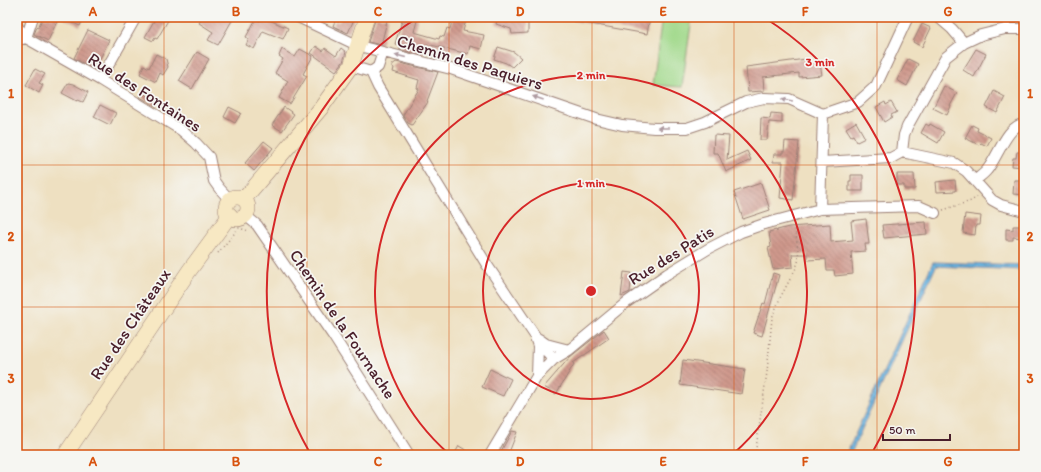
<svg xmlns="http://www.w3.org/2000/svg" width="1041" height="472" font-family="Itim,sans-serif">
  <style>
    .green { fill: #a1d98b; stroke: #767c5b }
    .water { fill: url(#water-waves); stroke: #5a6b88 }
    .building { fill: url(#building-back-hatch) }
    .lines { fill: none; stroke-linecap: round; stroke-linejoin: round }
    .street-casing { stroke: #9c8076; stroke-width: 12 }
    .secondary-casing { stroke: #9c8076; stroke-width: 16 }
    .path { stroke: #9c8076; stroke-width: 1.5; stroke-dasharray: 1 3; stroke-linecap: butt }
    .street { stroke: #fff; stroke-width: 10 }
    .secondary { stroke: #f7e8c3; stroke-width: 15 }
    .oneway { fill: #ae9aa0 }
    .grid { fill: none; stroke: #d8530f; stroke-width: 1; stroke-opacity: 0.55 }
    .ring { fill: none; stroke: #d62828; stroke-width: 2 }
    .labels { text-anchor: middle; dominant-baseline: central; stroke-width: 3.5; stroke-linejoin: round; paint-order: stroke }
    .street-label { font-size: 17px; fill: #4a1f2b; stroke: #f6f6f2 }
    .centre { fill: #d62828; stroke: #f6f6f2; stroke-width: 2 }
    .ring-label { font-size: 12px; text-anchor: middle; font-weight: bold; fill: #d62828; stroke: #f6f6f2; stroke-width: 3.5; stroke-linejoin: round; paint-order: stroke }
    .neatline { fill: none; stroke: #d8530f; stroke-width: 1.5 }
    .grid-label { font-size: 13px; text-anchor: middle; font-weight: bold; fill: #d8530f }
  </style>
  <defs>
    <pattern id="water-waves" width="16" height="10" patternUnits="userSpaceOnUse"><rect width="16" height="10" fill="#6ab7e4"/><path d="M0 5q4-4 8 0t8 0" fill="none" stroke="#5994b9"/></pattern>
    <pattern id="building-back-hatch" width="6" height="6" patternUnits="userSpaceOnUse"><rect width="6" height="6" fill="#cf998c"/><path d="M-1 5l2 2M0 0l6 6M5-1l2 2" fill="none" stroke="#aa7c73"/></pattern>
  </defs>
  <rect width="100%" height="100%" fill="#f6f6f2"/>
  <filter id="ink" filterUnits="userSpaceOnUse"><feTurbulence type="fractalNoise" baseFrequency=".025" numOctaves="2"/><feDisplacementMap in="SourceGraphic" scale="8" xChannelSelector="R" yChannelSelector="G"/><feConvolveMatrix kernelMatrix="1 2 1 2 8 2 1 2 1" color-interpolation-filters="sRGB"/></filter>
  <filter id="wash" filterUnits="userSpaceOnUse"><feTurbulence type="fractalNoise" baseFrequency=".012" numOctaves="4" result="noise"/><feDisplacementMap in="SourceGraphic" scale="16" xChannelSelector="R" yChannelSelector="G"/><feGaussianBlur stdDeviation="0.9" result="paint"/><feColorMatrix in="noise" values="0 0 0 0 0 0 0 0 0 0 0 0 0 0 0 0 0 1.4 0 .05"/><feComposite in="paint" operator="in"/></filter>
  <g filter="url(#wash)">
    <rect width="100%" height="100%" fill="#eee0c1"/>
    <!-- green -->
    <path class="green" d="M662 17H692L682 87 653 85Z"/>
    <!-- water -->
    <path class="water" d="M933 262 1024 265V270L936 266 850 455H846Z"/>
    <g id="blocks">
      <!-- building -->
      <path class="building" d="M43 17H59L48 41 34 34 37 27 38 28Z
        M60 17H84L80 26Z
        M156 17H170L157 39 155 38 153 41 145 37Z
        M203 17H234L218 45 208 40 213 32 199 23Z
        M262 17 288 28 283 39 263 31 254 49 246 45 249 39 246 37 256 19 260 21Z
        M341 17H355L348 33 333 26 335 21 339 22Z
        M376 17H388L381 45 368 42Z
        M403 17H418L414 32 439 39 440 36 444 37 447 28 450 29 453 17H467L463 31 484 35 481 49 470 46 468 54 427 44 423 55 400 50 401 46 395 44Z
        M498 17 513 20 528 19V33L512 34 511 29 496 24Z
        M574 17H650L647 34 574 21Z
        M922 24 931 28 922 47 913 42Z
        M88 30 109 40 97 65 94 63 91 68 74 58Z
        M316 46 323 51 325 48 336 56 341 48 346 52 343 62 336 71 311 53Z
        M498 47 514 52 521 58 512 67 506 63 494 59Z
        M282 49 295 57 300 49 313 56 303 74 307 76 290 104 279 98 288 81 275 73 283 59 279 56Z
        M976 49 986 54 974 77 963 70Z
        M197 52 209 59 192 89 179 81Z
        M156 54 166 59 168 67 163 75 160 73 156 82 140 74 144 65 149 68Z
        M806 59 807 64 820 63 822 75 799 77V73L763 77 764 91 748 92 746 67Z
        M908 59 918 64 907 86 897 80Z
        M396 62 438 72 427 101 428 102 412 125 408 123 403 115 419 89 417 88 419 80 393 72 394 68 391 66Z
        M35 69 45 74 39 83 43 85 39 93 26 85Z
        M68 83 73 84 88 92 83 102 78 100 77 101 62 93Z
        M944 86 957 93 950 106H951L947 115 933 108Z
        M994 91 1005 97 997 113 986 107Z
        M143 93 157 102 155 106 140 97Z
        M885 102 886 105 891 102 897 112 891 115 892 117 884 122 876 107Z
        M100 105 116 113 110 125 94 117Z
        M229 107 241 113 235 123 224 117Z
        M284 107 294 114 282 131 272 125Z
        M771 113 782 114V123L769 122 767 140H760L761 118 770 119Z
        M856 122 865 138 857 142 853 135 851 136 846 128Z
        M926 124 929 126 930 124 944 132 938 143 921 133Z
        M972 125 978 128 977 131 991 138 987 146 981 143 979 145 965 138Z
        M714 135 729 136 727 160 747 151 751 160 726 172 718 153H713Z
        M264 141 273 148 254 171 245 163Z
        M785 141 799 142 793 200 780 198 783 162H773L774 154H782V152H784Z
        M1017 152H1024V167L1012 166 1013 158H1016Z
        M897 174H914L915 189H904V185H897Z
        M851 175H863V191H849V181H851Z
        M955 180 956 191 937 192 936 182Z
        M1014 180H1024V195L1013 194Z
        M761 183 770 210 743 219 734 192Z
        M965 214 981 216 980 225H976L975 235 963 233Z
        M866 219 869 244H865L866 251 851 252 853 274 835 276 834 270H827L826 259 807 260V254H792L793 267 773 269 768 248 771 247 769 232 776 230 777 232V230L789 227 830 224 831 242 853 240 851 221Z
        M926 222 927 234 884 238 882 225Z
        M1013 226H1024V238L1013 237V240H1006V229L1013 230Z
        M624 272 632 273 630 292 621 296Z
        M773 273 779 275 762 336 753 333 763 303 765 304Z
        M604 330 609 338 573 363 574 364 556 394 544 387 570 357Z
        M683 360 745 369 741 394 680 385Z
        M490 369 511 379 503 396 482 387Z
        M512 431 517 432 508 455H499Z
        M459 446 474 455H454Z"/>
    </g>
  </g>
  <g filter="url(#ink)">
    <use href="#blocks" fill-opacity="0" stroke="#9c8076" stroke-width="1"/>
    <g class="lines">
      <defs>
        <path id="street" d="M298 17 359 46 451 69 596 119 622 125 654 128H687L705 122 746 102 764 98 789 99 823 114
          M938 17 952 29 964 43
          M17 26 26 38
          M26 38 33 17
          M17 40 26 38 100 80 181 130 196 143 209 157 214 181 219 188 230 200
          M351 66 371 72
          M371 72 378 87 487 265 544 349 554 359
          M371 72 378 67 383 52
          M100 80 136 17
          M823 114 858 102 876 86 908 17
          M902 152 904 135 907 127 946 57 964 43 981 35 1005 29H1024
          M822 162 891 158 902 152 954 163 966 171 992 200 1001 205 1024 211
          M975 181C979 177 984 174 987 170 998 157 1007 125 1024 124
          M820 209 823 114
          M245 215 257 225 334 337 409 455
          M539 339 546 344 569 350
          M536 340 538 346 537 376
          M490 455 537 376 554 359 569 350 627 302 667 274 708 249 741 232 764 224 820 209 919 206 935 213"/>
        <path id="secondary" d="M226 208a11 11 0 1 1 22 0a11 11 0 1 1-22 0Z
          M244 199 321 108 351 66 367 17
          M65 455 189 271 230 215"/>
      </defs>
      <!-- street casing -->
      <use href="#street" class="street-casing"/>
      <!-- secondary casing -->
      <use href="#secondary" class="secondary-casing"/>
      <!-- path -->
      <path class="path" d="M943 210 971 201 977 197
        M218 253 239 228 249 231
        M755 455 767 372 772 318 780 298 796 268 799 259 795 226"/>
      <!-- street -->
      <use href="#street" class="street"/>
      <!-- secondary -->
      <use href="#secondary" class="secondary"/>
    </g>
    <!-- one-way arrows -->
    <defs><path id="oneway-solid" d="M-6-.8H1V-3.2L6.5 0L1 3.2V.8H-6Z"/></defs>
    <g class="oneway">
      <use href="#oneway-solid" transform="translate(400 56) rotate(-166)"/>
      <use href="#oneway-solid" transform="translate(538 98) rotate(-161)"/>
      <use href="#oneway-solid" transform="translate(787 100) rotate(-170)"/>
      <use href="#oneway-solid" transform="translate(663 128) rotate(-180)"/>
    </g>
  </g>
  <!-- grid -->
  <path class="grid" d="M164 17V455M307 17V455M449 17V455M592 17V455M734 17V455M877 17V455M17 165H1024M17 307H1024"/>
  <!-- distance rings -->
  <g class="ring">
    <circle cx="591" cy="291" r="108"/>
    <path d="M449 454A216 216 0 1 1 733 454"/>
    <path d="M310 453A324 324 0 0 1 417 18M765 18A324 324 0 0 1 872 453"/>
  </g>
  <g class="labels">
    <!-- street labels -->
    <g class="street-label">
      <text transform="translate(470 62) rotate(17)">Chemin des Paquiers</text>
      <text transform="translate(145 92) rotate(33)">Rue des Fontaines</text>
      <text transform="translate(671 255) rotate(-32)">Rue des Patis</text>
      <text transform="translate(130 324) rotate(-56)">Rue des Châteaux</text>
      <text transform="translate(343 324) rotate(56)">Chemin de la Fournache</text>
    </g>
  </g>
  <circle cx="591" cy="291" r="6" class="centre"/>
  <g class="ring-label">
    <text x="820" y="66">3 min</text>
    <text x="591" y="79">2 min</text>
    <text x="591" y="187">1 min</text>
  </g>
  <!-- margin -->
  <rect width="1041" height="472" fill="none" stroke="#f6f6f2" stroke-width="44"/>
  <!-- scale -->
  <path d="M883 434v6h67v-6" fill="none" stroke="#4a1f2b" stroke-width="2"/>
  <text x="889" y="434" font-size="12" fill="#4a1f2b" stroke="#f6f6f2" stroke-width="3" paint-order="stroke">50 m</text>
  <rect x="22" y="22" width="997" height="428" class="neatline"/>
  <g class="grid-label">
    <text x="93" y="16">A</text>
    <text x="236" y="16">B</text>
    <text x="378" y="16">C</text>
    <text x="520" y="16">D</text>
    <text x="663" y="16">E</text>
    <text x="805" y="16">F</text>
    <text x="948" y="16">G</text>
    <text x="11" y="98">1</text>
    <text x="1030" y="98">1</text>
    <text x="11" y="241">2</text>
    <text x="1030" y="241">2</text>
    <text x="11" y="383">3</text>
    <text x="1030" y="383">3</text>
    <text x="93" y="466">A</text>
    <text x="236" y="466">B</text>
    <text x="378" y="466">C</text>
    <text x="520" y="466">D</text>
    <text x="663" y="466">E</text>
    <text x="805" y="466">F</text>
    <text x="948" y="466">G</text>
  </g>
</svg>
